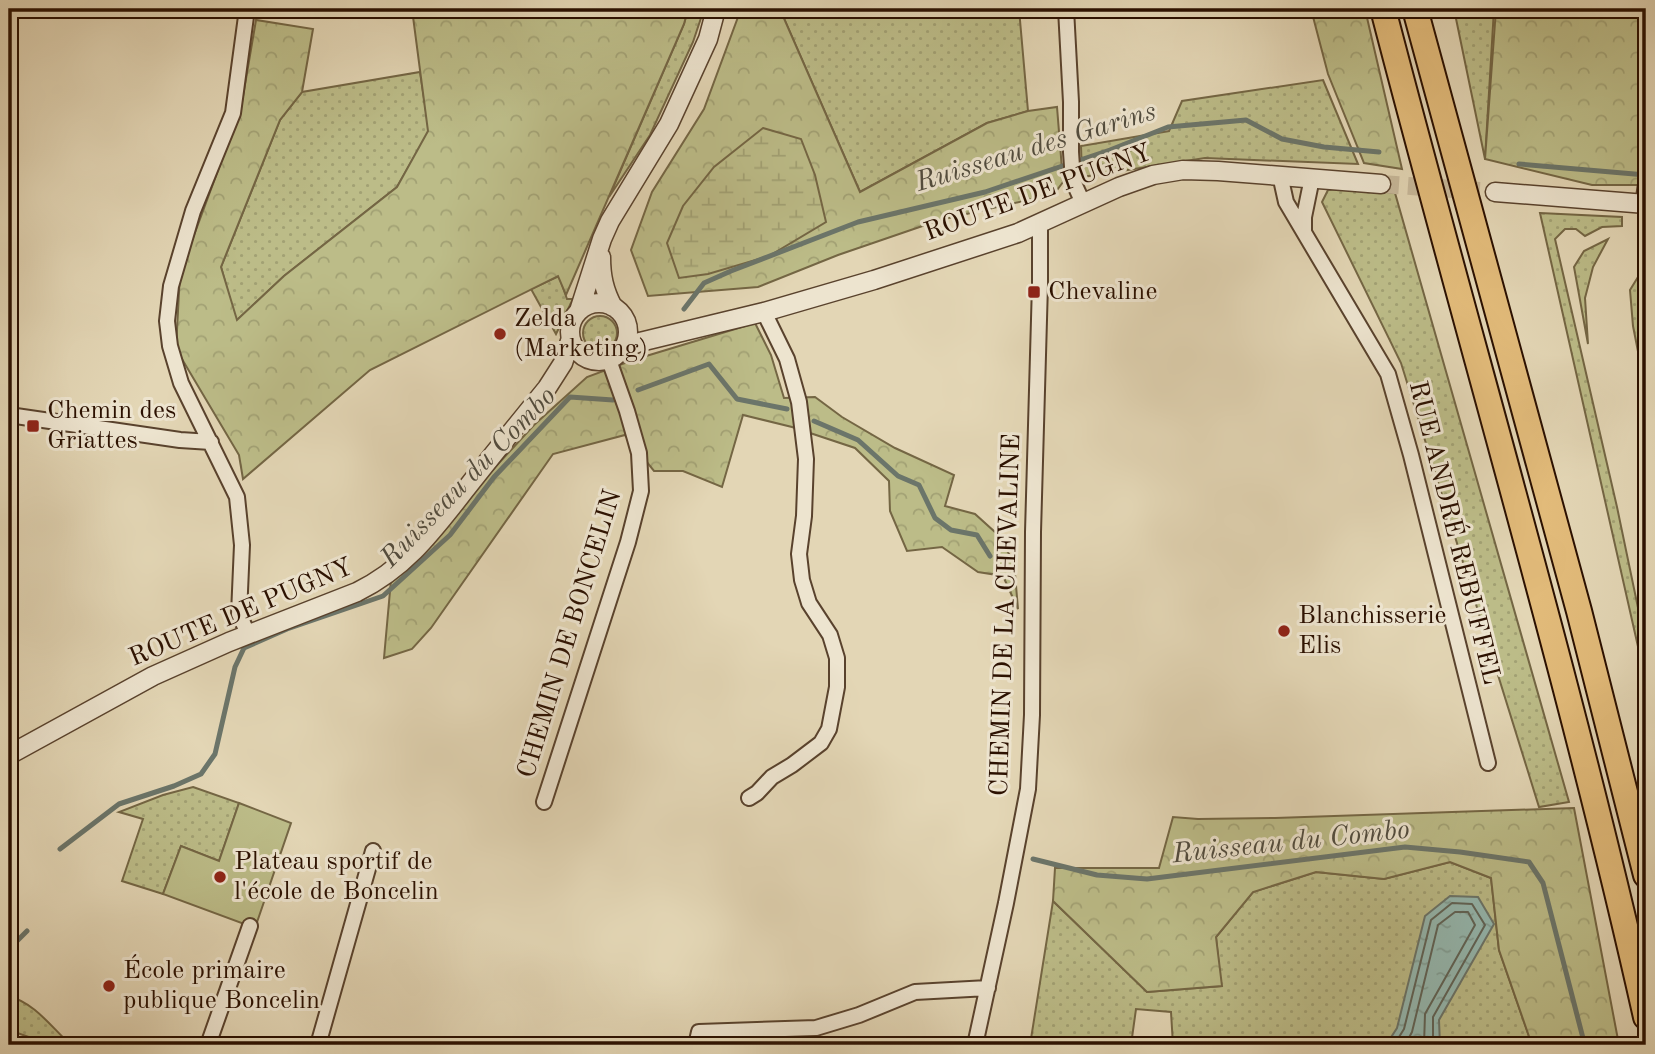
<svg xmlns="http://www.w3.org/2000/svg" width="1655" height="1054" font-family="'Old Standard TT',serif">
  <style>
    .grass { fill: url(#grass-dots); stroke: #746644; stroke-width: 2 }
    .forest { fill: url(#forest-crowns); stroke: #746644; stroke-width: 2 }
    .wetland { fill: url(#wetland-marsh); stroke: #746644; stroke-width: 2 }
    .park { fill: #bcbc88; stroke: #746644; stroke-width: 2 }
    .water { fill: url(#water-ripples); stroke: #6b756a; stroke-width: 2 }
    .lines { fill: none; stroke-linecap: round; stroke-linejoin: round }
    .shore { stroke: #606458; stroke-width: 2 }
    .stream { stroke: #6b756a; stroke-width: 5 }
    .tertiary-tunnel { stroke: #c7b89a; stroke-width: 18; stroke-dasharray: 18 9; stroke-linecap: butt }
    .minor-casing { stroke: #59422d; stroke-width: 18 }
    .tertiary-casing { stroke: #59422d; stroke-width: 21 }
    .motorway-casing { stroke: #2b1000; stroke-width: 28 }
    .minor { stroke: #ede4cf; stroke-width: 14 }
    .tertiary { stroke: #ede4cf; stroke-width: 18 }
    .motorway { stroke: #e2bb7a; stroke-width: 24 }
    .poi-dot { fill: #8f2418; stroke: #ede4cf; stroke-width: 2.5 }
    .labels { text-anchor: middle; dominant-baseline: central; stroke-width: 6; stroke-linejoin: round; paint-order: stroke }
    .street-label { font-size: 26px; fill: #2b1000; stroke: #ede4cf }
    .poi-label { font-size: 26px; fill: #2b1000; stroke: #ede4cf; text-anchor: start }
    .water-label { font-size: 28px; font-style: italic; fill: #504b3e; stroke: #ede4cf }
  </style>
  <defs>
    <pattern id="grass-dots" width="8" height="8" patternUnits="userSpaceOnUse" patternTransform="scale(1.75)"><rect width="8" height="8" fill="#bcbc88"/><path d="M2 2h.1M6 6h.1" fill="none" stroke="#a2a174" stroke-width="1.8" stroke-linecap="round"/></pattern>
    <pattern id="forest-crowns" width="20" height="18" patternUnits="userSpaceOnUse" patternTransform="scale(1.75)"><rect width="20" height="18" fill="#bcbc88"/><path d="M2 6a3 3 0 1 1 6 0M12 15a3 3 0 1 1 6 0" fill="none" stroke="#a2a174"/></pattern>
    <pattern id="wetland-marsh" width="20" height="14" patternUnits="userSpaceOnUse" patternTransform="scale(1.75)"><rect width="20" height="14" fill="#bcbc88"/><path d="M1 5h8M5 5V1M11 12h8M15 12V8" fill="none" stroke="#a2a174"/></pattern>
    <pattern id="water-ripples" width="26" height="14" patternUnits="userSpaceOnUse" patternTransform="scale(1.75)"><rect width="26" height="14" fill="#95b9b1"/><path d="M2 4q2-2 4 0t4 0M15 11q2-2 4 0t4 0" fill="none" stroke="#819e96"/></pattern>
  </defs>
  <rect width="100%" height="100%" fill="#e3d6b5"/>
  <filter id="stains"><feTurbulence type="fractalNoise" baseFrequency=".00286" numOctaves="4"/><feColorMatrix values="0 0 0 0 .2 0 0 0 0 .09 0 0 0 0 .02 0 0 0 .5 -.17"/></filter>
  <radialGradient id="worn" r=".72"><stop offset=".6" stop-color="#630" stop-opacity="0"/><stop offset="1" stop-color="#630" stop-opacity=".3"/></radialGradient>
  <!-- grass -->
  <path class="grass" d="M688 9H704L693 42 650 135 609 197 684 24Z
    M868 9H1019L1028 111 987 123 860 192 782 14Z
    M1454 9H1494L1485 159Z
    M420 72 429 131 397 187 284 276 236 321 221 267 280 120 302 92Z
    M1323 80 1358 164 1205 158 1082 177 1081 146 1169 131 1182 101Z
    M1347 188 1395 193 1569 802 1539 807 1401 363 1322 202 1328 190Z
    M1540 213 1622 217V226L1602 227 1585 236 1576 229H1565L1555 239 1617 507 1646 646V682Z
    M1608 239 1593 267 1585 298 1588 344 1574 267 1584 251Z
    M1646 264V392L1633 326 1630 290Z
    M559 276 567 299H573L556 334 531 289Z
    M583 333a17 17 0 1 1 34 0a17 17 0 1 1-34 0Z
    M193 787 239 803 219 861 181 846 163 894 122 881 143 819 119 812 163 795Z
    M1450 862 1491 878 1499 950 1532 1045H1173L1171 1012 1136 1009 1131 1045H1030L1053 901 1147 992 1221 986 1216 937 1253 892 1316 872 1384 879Z
    M9 996C36 1004 51 1027 71 1045H51L9 1030Z"/>
  <!-- forest -->
  <path class="forest" d="M412 9H688L684 24 566 295 558 276 370 370 243 479 239 455 176 349 180 273 241 108 256 20 313 29 302 92 280 120 221 267 237 320 284 276 397 187 428 131Z
    M741 9H868L782 14 860 192 987 123 1028 111 1057 107 1063 182 1054 194 940 220 838 255 758 287 648 296 631 250 652 192 704 109Z
    M1311 9H1365L1402 169 1364 163 1328 74Z
    M1496 9H1646V185H1592L1485 159Z
    M755 323 771 355 784 398 815 397 842 417 895 448 954 475 945 506 975 514 996 533 1014 562 1018 609 1003 576 978 572 942 547 907 551 890 511 889 481 855 448 792 427 743 415 722 487 683 471H654L625 435 553 454 431 628 412 649 384 658 391 580 534 425 587 377 633 360Z
    M1574 808 1619 1045H1532L1499 950 1491 878 1450 862 1384 879 1316 872 1253 892 1216 937 1222 986 1147 992 1053 901 1055 868H1159L1173 817 1198 819 1275 818Z"/>
  <!-- wetland -->
  <path class="wetland" d="M763 128 801 139 815 175 826 222 769 256 708 274 679 278 667 243 683 206 714 167Z"/>
  <!-- park -->
  <path class="park" d="M239 803 291 823 255 928 163 894 181 846 219 861Z"/>
  <!-- water -->
  <path class="water" d="M1450 896 1478 897 1494 924 1439 1020 1440 1045H1386L1397 1028 1425 916Z"/>
  <g class="lines">
    <!-- shore -->
    <path class="shore" d="M1394 1045 1404 1029 1431 920 1452 903 1472 904 1485 925 1433 1017V1045
      M1405 1045 1412 1032 1438 925 1455 912H1468L1475 925 1425 1014 1424 1045"/>
    <!-- stream -->
    <path class="stream" d="M1519 164 1646 175
      M684 309 704 283 731 271 858 222 985 192 1110 150 1168 127 1246 120 1282 139 1324 147 1379 152
      M638 390 709 364 737 399 787 409
      M814 421 858 440 898 476 919 485 935 518 951 530 977 535 990 556
      M60 849 119 804 174 786 201 774 215 754 235 667 244 648 287 629 383 596 450 535 494 477 570 397 613 400
      M1033 859 1097 875 1147 879 1405 847 1460 852 1529 862 1543 883 1584 1042 1587 1045
      M9 949 27 931"/>
    <!-- tertiary-tunnel -->
    <path class="tertiary-tunnel" d="M1381 184 1495 192"/>
    <defs>
      <path id="minor" d="M247 9 233 113 193 211 171 286 167 321 170 346 181 383 237 497 242 545 239 614 248 634
        M1066 9 1071 102V152L1073 181 1083 203
        M1282 175V184L1286 202 1388 374 1411 455 1488 763
        M1643 204 1646 184
        M1304 231V217L1312 178
        M9 415 180 440 211 442
        M749 798 757 793 772 777 792 765 821 743 829 729 837 687V658L830 635 809 603 802 580 799 554 804 516 806 459 799 402 787 359 764 312
        M544 802 628 542 641 491 639 453 627 411 609 360
        M208 1045 250 926
        M318 1045 373 851
        M696 1045 699 1032 816 1028 859 1015 915 992 988 988
        M975 1045 1006 903 1028 789 1032 715 1033 532 1040 284V224"/>
      <path id="tertiary" d="M1495 192 1646 204
        M601 257C601 276 604 290 613 307
        M570 332a29 29 0 1 1 58 0a29 29 0 1 1-58 0Z
        M579 311 602 239 610 221 669 124 708 39 716 9
        M623 349 640 342 764 312 874 280 1018 233 1119 187 1153 175 1183 170 1218 171 1381 184
        M9 755 153 676 229 642 357 592C408 567 435 528 469 485 495 452 521 420 547 388L563 363 570 341"/>
      <path id="motorway" d="M1383 9C1470 345 1570 678 1646 1017
        M1415 9 1579 611 1646 875"/>
    </defs>
    <!-- minor casing -->
    <use href="#minor" class="minor-casing"/>
    <!-- tertiary casing -->
    <use href="#tertiary" class="tertiary-casing"/>
    <!-- motorway casing -->
    <use href="#motorway" class="motorway-casing"/>
    <!-- minor -->
    <use href="#minor" class="minor"/>
    <!-- tertiary -->
    <use href="#tertiary" class="tertiary"/>
    <!-- motorway -->
    <use href="#motorway" class="motorway"/>
  </g>
  <!-- markers -->
  <g class="poi-dot">
    <rect x="1027" y="285" width="14" height="14" rx="3.5"/>
    <circle cx="500" cy="334" r="7"/>
    <rect x="26" y="419" width="14" height="14" rx="3.5"/>
    <circle cx="1284" cy="631" r="7"/>
    <circle cx="220" cy="877" r="7"/>
    <circle cx="109" cy="986" r="7"/>
  </g>
  <g class="labels">
    <!-- street labels -->
    <g class="street-label">
      <text transform="translate(1038 193) rotate(-20)">ROUTE DE PUGNY</text>
      <text transform="translate(1454 533) rotate(76)">RUE ANDRÉ REBUFFEL</text>
      <text transform="translate(241 613) rotate(-23)">ROUTE DE PUGNY</text>
      <text transform="translate(1006 615) rotate(-88)">CHEMIN DE LA CHEVALINE</text>
      <text transform="translate(570 634) rotate(-73)">CHEMIN DE BONCELIN</text>
    </g>
    <!-- poi labels -->
    <g class="poi-label">
      <text x="1048" y="292">Chevaline</text>
      <text x="514" y="319">Zelda<tspan x="514" dy="30">(Marketing)</tspan></text>
      <text x="47" y="411">Chemin des<tspan x="47" dy="30">Griattes</tspan></text>
      <text x="1298" y="616">Blanchisserie<tspan x="1298" dy="30">Elis</tspan></text>
      <text x="234" y="862">Plateau sportif de<tspan x="234" dy="30">l'école de Boncelin</tspan></text>
      <text x="123" y="971">École primaire<tspan x="123" dy="30">publique Boncelin</tspan></text>
    </g>
    <!-- water labels -->
    <g class="water-label">
      <text transform="translate(1036 148) rotate(-17)">Ruisseau des Garins</text>
      <text transform="translate(469 478) rotate(-46)">Ruisseau du Combo</text>
      <text transform="translate(1291 843) rotate(-6)">Ruisseau du Combo</text>
    </g>
  </g>
  <!-- margin -->
  <rect width="1655" height="1054" fill="none" stroke="#e3d6b5" stroke-width="35"/>
  <rect x="10" y="10" width="1634" height="1033" fill="none" stroke="#2b1000" stroke-width="3.5"/>
  <rect x="18" y="18" width="1620" height="1019" fill="none" stroke="#2b1000" stroke-width="2"/>
  <rect width="100%" height="100%" filter="url(#stains)"/>
  <rect width="100%" height="100%" fill="url(#worn)"/>
</svg>
